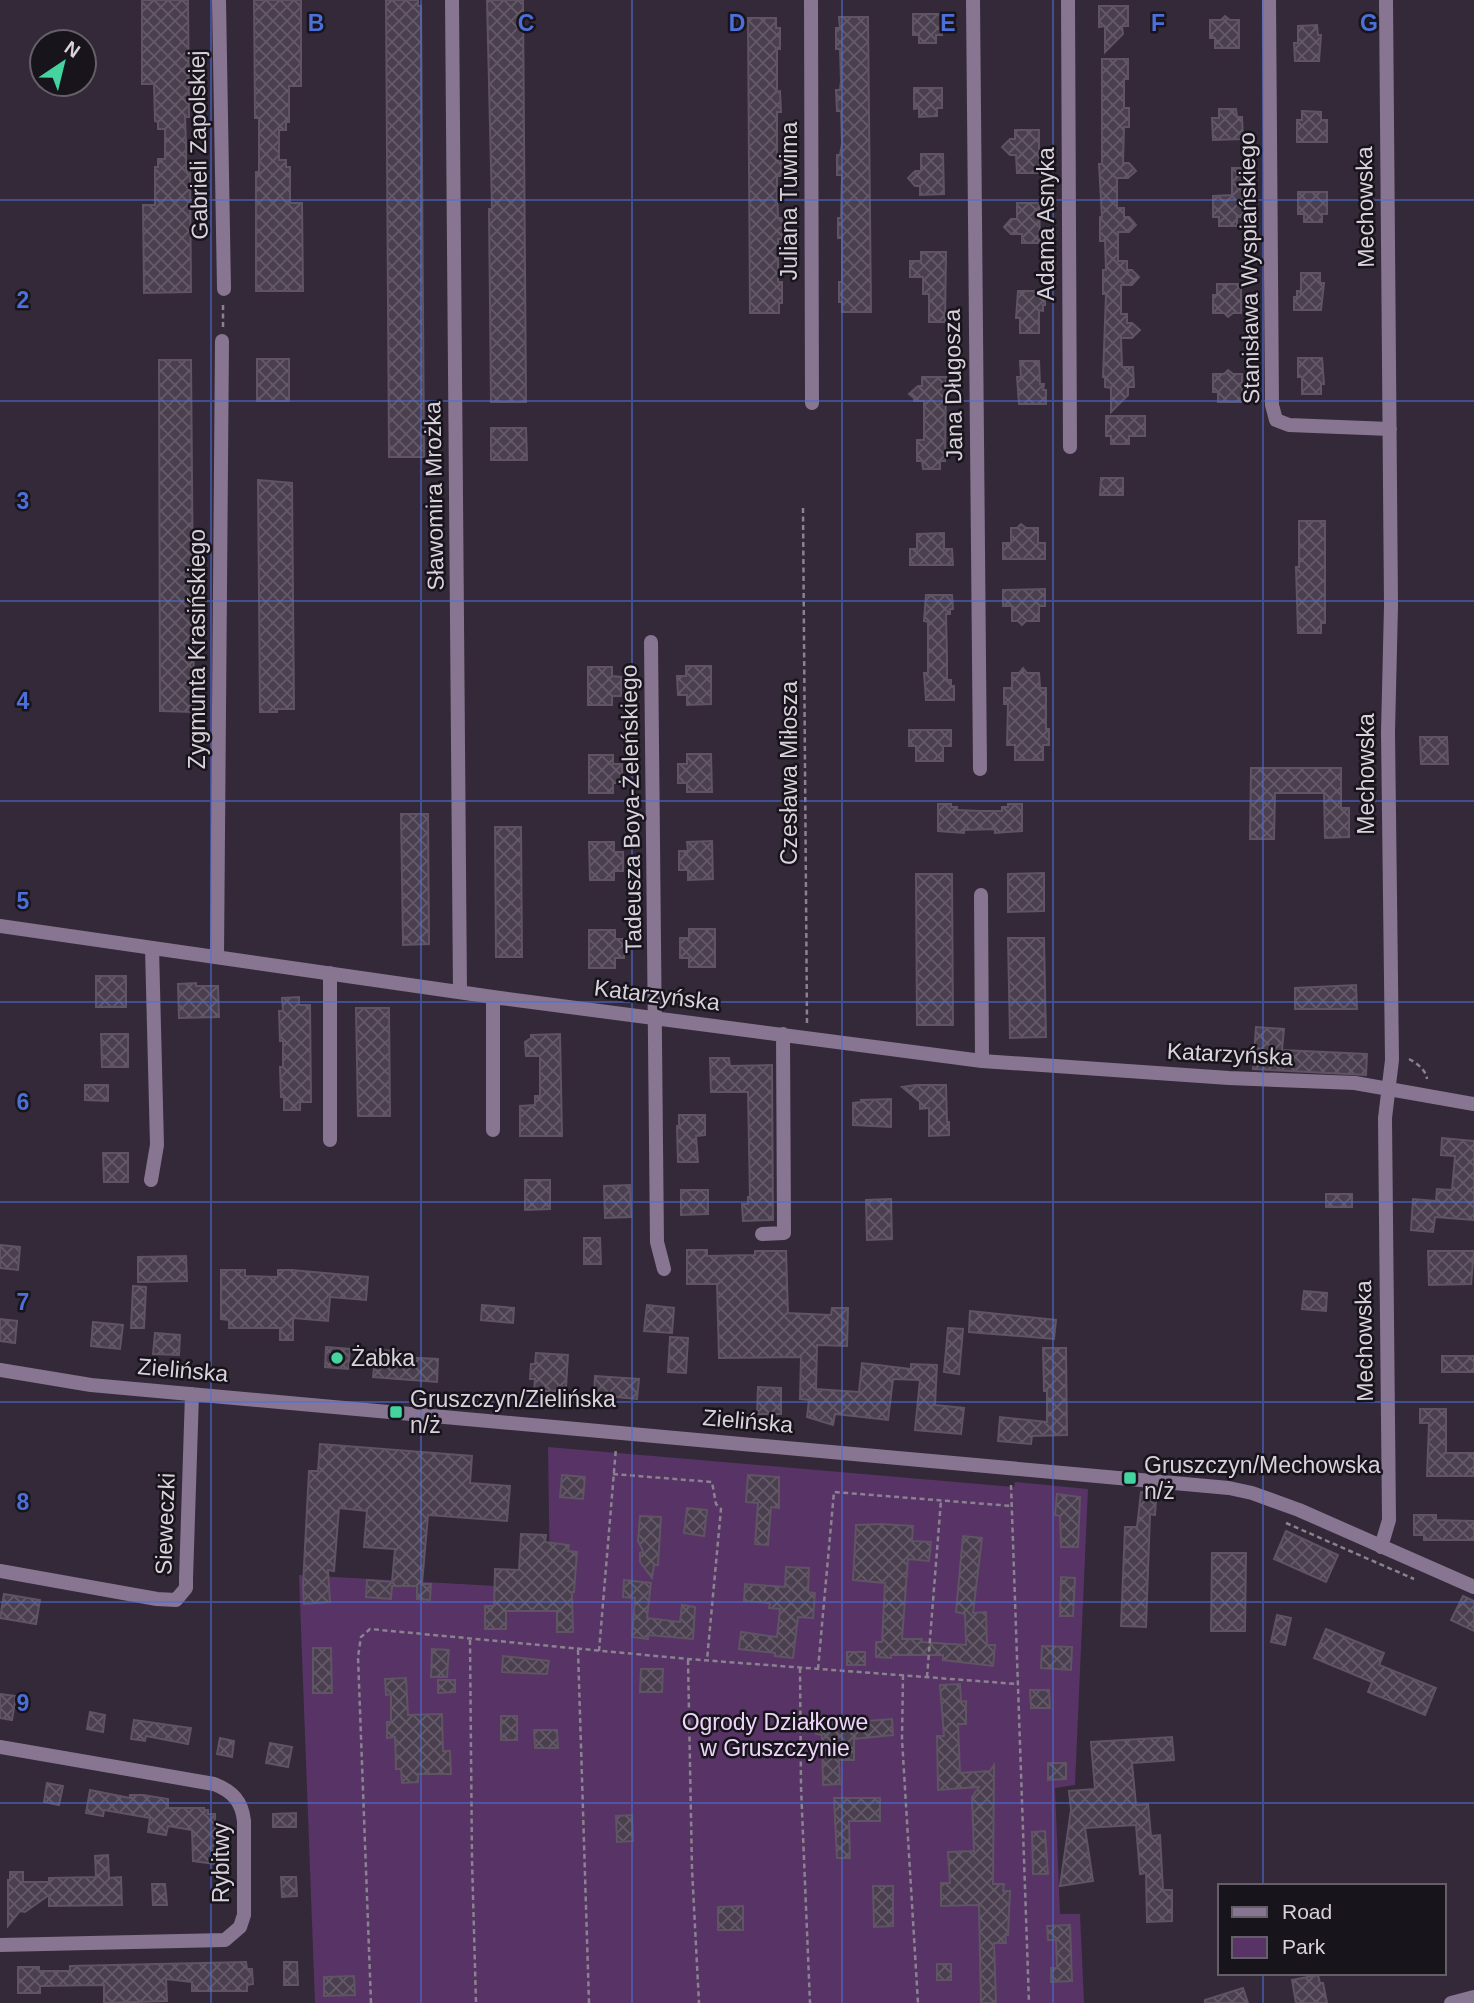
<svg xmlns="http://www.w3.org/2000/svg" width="1474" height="2003" font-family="Helvetica,sans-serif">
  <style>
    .green { fill: #573366 }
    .building { fill: url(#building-cross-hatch); stroke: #5f5364; stroke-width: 2 }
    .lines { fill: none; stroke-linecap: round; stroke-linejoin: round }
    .path { stroke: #8a828e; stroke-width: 2.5; stroke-dasharray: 5 3.5; stroke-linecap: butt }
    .minor { stroke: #887591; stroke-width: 14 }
    .grid { fill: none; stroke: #4c6fd9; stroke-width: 2; stroke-opacity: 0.55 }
    .poi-dot { fill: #43d4a0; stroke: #18141b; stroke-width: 2.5 }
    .labels { text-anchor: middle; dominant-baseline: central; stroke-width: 5; stroke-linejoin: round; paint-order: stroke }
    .street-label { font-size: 23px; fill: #d9d2dc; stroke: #18141b }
    .poi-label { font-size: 23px; fill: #d9d2dc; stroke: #18141b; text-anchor: start }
    .park-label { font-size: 23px; fill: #edd5f9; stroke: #18141b }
    .grid-label { font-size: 23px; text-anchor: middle; font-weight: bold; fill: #4c6fd9; stroke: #18141b; stroke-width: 5; stroke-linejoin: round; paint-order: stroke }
  </style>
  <defs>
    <pattern id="building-cross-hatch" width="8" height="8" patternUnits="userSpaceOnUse" patternTransform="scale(1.75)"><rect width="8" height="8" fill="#4a3f4f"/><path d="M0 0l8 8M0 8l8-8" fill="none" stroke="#645a68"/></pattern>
  </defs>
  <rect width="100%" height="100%" fill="#332938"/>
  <!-- green -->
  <path class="green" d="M548 1447 1014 1487 1015 1482 1088 1489 1075 1785 1055 1788 1060 1914H1080L1084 2003H315L299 1575 550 1589Z"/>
  <!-- building -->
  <path class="building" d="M142 0H188L189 117H185L186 144V171H190L191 292 144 293 143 205H155V167H158V159H165V129H158V122L155 121 154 84H142Z
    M254 0H301V86H289V122H286V130H279V160H286V167H290V203H302L303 291H256V172H259V118H255Z
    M386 0H418V6H421L424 457H389Z
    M487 0H523L526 402H491L489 209H492Z
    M1099 6H1128V26H1122L1123 34 1105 52V26L1099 27Z
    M913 14H942V35H936V43H919V35H913Z
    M1225 16 1230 20H1239V48H1215V38H1210V20H1221Z
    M839 17H868L871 312H842V302H839V282H842V238H838V218H841L842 175H837V155H840L842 144 841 111H837L836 90H840L841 81 840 49H836V28H840Z
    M748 18H776V28H780V49H777V92L780 91 781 112H777V155H781V176H777V186L778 218H782V239H778V282H782V303H779V313H750Z
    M1317 25 1318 35H1321L1319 61H1295L1294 43H1298V26Z
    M1102 59H1128V79H1124V108H1129V127H1124L1123 163H1129L1136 171 1128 178H1117V208H1124V217H1129L1136 225 1129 232H1118V261H1127V270H1132L1139 277 1132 285H1121V314H1127V323H1132L1140 330 1132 338H1121L1122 367H1133L1134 387H1128V395L1111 412V388L1105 387V377H1103L1106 294H1103V270H1106L1105 241H1100V217H1102L1099 164H1102Z
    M914 88H942V108H937V116L919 117V108L914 109Z
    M1219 109H1236L1237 117H1242L1243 139 1213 140 1212 118H1219Z
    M1302 111 1321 112V120H1327V142H1297V120H1302Z
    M1015 130H1039V173H1017L1016 155H1010L1002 147 1010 139H1015Z
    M921 154H943L944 194 920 195V186H915L908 178 915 171H921Z
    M1232 168H1247V206H1243L1244 217H1237V226H1219V217H1213V196L1232 195Z
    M1298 192H1327V214H1322V222H1304V214H1298Z
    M1017 203H1039L1040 243H1022V234H1011L1004 227 1011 219H1017Z
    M921 252H946L945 322H929V294H923V277H910V261H921Z
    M1301 273H1320V283H1324L1321 310H1294V297H1297V291H1301Z
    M1217 284H1241V313H1233L1228 317 1224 313H1213V295H1217Z
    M1018 291H1045V305H1043V311L1039 310V333H1020V318H1016Z
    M1298 358H1322L1324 384H1321V394H1302V377H1298Z
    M257 359H289V401H257Z
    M159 360H191L194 712 160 711Z
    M1020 361H1039L1040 384H1044L1043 390H1046V404H1019L1017 377H1021Z
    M1228 370 1233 374H1242V402H1218V392H1213V374H1224Z
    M922 377H946L945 461H940V469H923L922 461H917V440H924V401H914V398L909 394 918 386H922Z
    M1106 416H1145V436H1129V444H1111V436H1106Z
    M491 428H526L527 460H491Z
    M1101 478H1123V495H1100Z
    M258 480 292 483 294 709H277V712H260Z
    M1299 521H1325V623H1321V633H1298L1296 567H1299Z
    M1021 524 1026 528H1038V543H1045V559H1003V543H1011V528H1017Z
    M944 533V549H952L953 565H910V549H917V534Z
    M1045 589V606H1039V621H1026L1022 625 1018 621H1012V606H1003V590Z
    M926 595H952L953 609H950V614H946L947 657V680H951V686H954V700H926L924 673H928V622L924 621Z
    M686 666H711V704L687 705V695H678L677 676H686Z
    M588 667H612V676L621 677V696H612V705H588Z
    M1023 668 1027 673H1039L1040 688H1046V729H1049V745H1043V760H1015V745H1007L1008 704H1004V688H1012V673H1019Z
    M909 730H951V746H943V761H916V746H909Z
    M1420 737H1447L1448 764H1421Z
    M687 754H711L712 792H687V783H678V764H687Z
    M589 755H613V764H622V783H613V793H589Z
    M1251 768H1341V808H1349V837L1325 838 1324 793H1275L1274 839H1250Z
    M938 804H951V807H957V810L980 811H1002V807H1008V804H1022V831L995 833V829L964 830V833L938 831Z
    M401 814H428L429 944 403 945Z
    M495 827H521L522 957H496Z
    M712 841 713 879 688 880V870H679V851H688L687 842Z
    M589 842H614V852H623V871H614V880H590Z
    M1044 873V911L1008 912V874Z
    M916 874H952L953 1025H917Z
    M689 929H715V967H689V958H680V938H689Z
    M589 930H615V939H624V958H615V968H589Z
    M1008 938H1044L1046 1037 1010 1038Z
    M96 976H126V1007H96Z
    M196 983V986H218L219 1017 179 1018 178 984Z
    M1356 985 1357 1009H1295V988Z
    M299 997V1005H310L311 1102H300V1110H284V1097H281L280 1067H283V1041H280L279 1011H283L282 998Z
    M356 1008H389L390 1116H358Z
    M1256 1027 1284 1029 1282 1050 1367 1054 1366 1075 1253 1069Z
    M101 1034H128V1067H102Z
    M560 1034 562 1136H520V1106L535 1105V1096H540V1056H526L525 1042 531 1038V1035Z
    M710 1058H729L730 1066 772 1065 773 1220 743 1221 742 1204H748V1197H750L748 1092H711Z
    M85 1085H108V1101L85 1100Z
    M916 1085H946L947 1122H949V1135L929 1136V1108L920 1109V1102L902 1087Z
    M891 1099V1127L853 1125V1103L862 1102 861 1100Z
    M679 1115H705V1135L696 1136 698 1162H678L677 1126H679Z
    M1442 1138 1474 1141V1220L1435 1217 1433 1232 1411 1230 1413 1199 1436 1201 1437 1189 1452 1190 1455 1156 1441 1155Z
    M103 1153H128V1182H104Z
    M525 1180H550V1209L525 1210Z
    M630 1185 631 1217 605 1218 604 1186Z
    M681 1190H708V1214L681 1215Z
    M1326 1194H1352V1207H1326Z
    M891 1199 892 1239 867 1240 866 1200Z
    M584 1238H600L601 1264H584Z
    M0 1245 20 1247 18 1270 0 1268Z
    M687 1250H707V1256L755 1255V1251H786L788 1313 831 1315 832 1308H848L847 1346 817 1345 816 1389 859 1392 862 1363 911 1369V1364L937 1365 935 1405 964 1408 961 1434 915 1430 920 1380 893 1379 888 1420 835 1414 833 1425 807 1417 809 1400 800 1399 801 1357 719 1358 717 1284H687Z
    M1428 1251H1474L1471 1284 1429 1285Z
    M186 1256 187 1281 138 1282V1257Z
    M221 1270H245V1276L278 1277V1270H292L368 1277 366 1300 330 1297 328 1321 293 1318V1340H280V1328H229V1320L221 1319Z
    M133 1286 146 1287 144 1328H131Z
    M1304 1291 1327 1293 1326 1311 1302 1309Z
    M482 1305 514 1308 513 1323 481 1320Z
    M647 1305 674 1308 672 1333 644 1331Z
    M970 1311 1056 1320 1054 1339 969 1332Z
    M0 1319 17 1321 15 1343 0 1341Z
    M93 1322 123 1325 120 1349 91 1346Z
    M948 1328 963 1329 959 1374 944 1372Z
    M155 1333 180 1335 179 1355 153 1354Z
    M670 1337 688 1338 686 1373 668 1372Z
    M326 1347 350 1349 348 1369 325 1367Z
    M1043 1348H1066L1067 1435 1032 1436 1031 1444 998 1441 1000 1417 1047 1422V1391H1044Z
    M376 1350 399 1351V1357L438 1359 437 1382 373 1377Z
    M536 1353 568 1355 566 1387 558 1386 557 1391H534L535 1379H530L531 1364H535Z
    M1442 1356H1474V1372H1442Z
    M595 1376 639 1379 637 1399 594 1395Z
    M758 1387 781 1388V1414H757Z
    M1420 1409H1446V1453H1474V1476H1427L1429 1423H1420Z
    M320 1444 472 1456 470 1483 510 1486 507 1521 428 1515 422 1584H431L430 1600 417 1599V1586H392L391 1599 366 1597 367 1580 392 1582 395 1549 364 1547 367 1511 339 1508 334 1571 328 1570 330 1602 304 1604 303 1585 309 1471H318Z
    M562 1475 585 1477 583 1499 560 1497Z
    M748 1475 779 1477V1508L771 1507 768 1545 755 1544 758 1503 746 1502Z
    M1141 1492H1151V1500H1156L1155 1515 1150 1514 1146 1627 1121 1626 1125 1527H1137Z
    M1057 1494 1080 1497 1078 1547H1061L1060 1516 1055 1515Z
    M687 1508 707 1510 704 1536 684 1533Z
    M1414 1515H1436V1520L1474 1521V1540H1424V1535H1414Z
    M640 1516 661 1517 658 1565H654L652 1578 640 1562V1553L643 1551 638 1541Z
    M881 1524 913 1526 912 1541 931 1542 929 1561 908 1559 902 1639H922V1642L966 1645 965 1614 956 1612 963 1536 982 1538 973 1613 986 1612 987 1645H995L993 1666 943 1660V1655H891V1658L876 1657V1642H882L885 1583 853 1580 856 1525Z
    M1286 1531 1338 1555 1326 1582 1274 1559Z
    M521 1534 546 1535 545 1542 569 1545 568 1551 577 1552 574 1592H572L573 1632H557V1611H506V1629H485V1606H494L495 1569 519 1570Z
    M1212 1553H1246L1245 1631H1211Z
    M786 1567 809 1568 808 1592 815 1593 813 1618 798 1617 793 1658 775 1656V1653L739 1649 741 1632 777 1637 780 1609 769 1608 770 1603 744 1601 745 1584 785 1587Z
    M1061 1577 1075 1578 1073 1616H1060Z
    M624 1580 651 1583 647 1618 680 1622 682 1605 695 1607 693 1639 648 1635V1639L632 1637 635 1598 623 1597Z
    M4 1594 40 1600 36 1624 0 1618Z
    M1463 1596 1474 1601V1631L1451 1620Z
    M1277 1615 1291 1618 1285 1645 1271 1642Z
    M1326 1629 1384 1653 1379 1665 1436 1688 1425 1715 1368 1692 1372 1682 1314 1658Z
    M1042 1646 1072 1647 1071 1670 1041 1668Z
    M313 1648H331L332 1693H313Z
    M432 1649 449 1650 447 1677H431Z
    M847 1652H865V1665H847Z
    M503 1656 549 1661 547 1674 502 1672Z
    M641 1669H663L662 1692H640Z
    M406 1678 408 1715 442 1714 443 1751H450L451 1774H418V1782L402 1783 401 1769H396L395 1737 387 1738V1722H391V1694L386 1695 385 1679Z
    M438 1680H455V1692L438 1693Z
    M960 1684 961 1702 966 1701V1724H958L960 1773 990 1771 994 1765 993 1884H1004L1003 1891H1010L1008 1935H1005L1006 1943H994L996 2003H981L979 1905 941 1906V1883H950L948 1852 974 1851 972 1797 979 1787 938 1790 937 1736H944L940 1685Z
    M1030 1690H1049L1050 1708H1031Z
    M0 1694 16 1696 12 1720 0 1718Z
    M90 1712 105 1715 103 1732 87 1729Z
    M501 1716H517V1740H501Z
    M817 1716 838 1717V1723L892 1719 893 1735 854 1739V1760H839L840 1784 823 1785 822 1735 816 1734Z
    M134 1720 191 1728 188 1744 146 1736 145 1741 131 1739Z
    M534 1730H557L558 1748H535Z
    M1172 1737 1174 1760 1132 1763 1136 1805 1148 1804 1151 1836 1160 1835 1163 1890H1172V1921L1147 1922 1146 1873 1140 1874 1136 1825 1085 1828 1093 1881 1060 1886 1071 1810 1069 1791 1095 1789 1091 1742Z
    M220 1738 234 1741 232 1757 217 1754Z
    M270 1743 292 1747 288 1767 266 1763Z
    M1048 1763H1066V1779L1048 1780Z
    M47 1783 63 1786 59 1805 44 1802Z
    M90 1790 130 1798V1795H143L168 1799V1808H204V1810H208V1814H215L216 1864 193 1861 192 1830 168 1826 166 1835 148 1832 150 1818 104 1810 103 1816 86 1813Z
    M834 1798H880V1821H849L850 1858H837Z
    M296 1813V1827H273V1814Z
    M632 1815 633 1841 617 1842 616 1816Z
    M1045 1831 1048 1874H1033L1032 1832Z
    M108 1855 109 1878 121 1877 122 1905 49 1906V1895L25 1912 20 1911 8 1926V1880H10V1872H23V1882H49V1878L96 1877 95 1856Z
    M281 1877H296L297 1896 282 1897Z
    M152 1884H165L167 1905H153Z
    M873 1886H893V1926L874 1927Z
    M743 1906V1930H718V1907Z
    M1070 1925 1072 1981 1051 1982V1968H1057L1056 1940H1048L1047 1926Z
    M246 1962 247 1969H252L253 1984 247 1985V1991H192V1982L166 1979 167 2001 104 2003V1985L40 1986V1993H18V1967H39V1971H70V1966Z
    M284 1962H297L298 1985H284Z
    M937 1964H951V1980H937Z
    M1318 1975 1320 1983H1323L1327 2003H1296L1292 1980Z
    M354 1976 355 1995 324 1996V1977Z
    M1243 1988 1248 2003H1205V2000Z"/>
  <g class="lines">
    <!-- path -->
    <path class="path" d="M223 327V302
      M803 508 807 1023
      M1409 1059C1417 1063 1426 1070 1427 1079
      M613 1474 712 1482 716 1504 721 1509 707 1660
      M1011 1485 1029 2003
      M1286 1523 1414 1579
      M470 1640 472 1860 476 2003
      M578 1650 589 2003
      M599 1651 616 1448
      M688 1660 692 1869 699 2003
      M800 1668 801 1787 810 2003
      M818 1669 834 1492 1012 1506
      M903 1675 902 1739 918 2003
      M927 1677 941 1500
      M371 2003 358 1657 361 1637 370 1629 688 1659 1017 1684"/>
    <!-- minor -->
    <path class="minor" d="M219 0 224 289
      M452 0 460 992
      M811 0 812 403
      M973 0 980 769
      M1068 0 1070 447
      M1269 0 1272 405 1276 420 1289 425 1390 429
      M651 642 657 1242 664 1269
      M981 895 982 1061
      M0 926 493 997 982 1061 1229 1078 1355 1083 1474 1104
      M217 957 222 341
      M330 973V1140
      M493 1130V997
      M151 1180 157 1145 152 948
      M762 1234 784 1233 783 1034
      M0 1370 91 1385 1229 1488 1252 1493 1299 1510 1474 1587
      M1381 1547 1389 1520 1385 1118 1392 1060 1388 732 1391 606 1386 0
      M0 1571 157 1599 176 1600 186 1588V1579L192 1394
      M0 1747 214 1784C232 1791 242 1801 244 1821V1915L240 1927 225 1940 0 1945
      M1451 2003 1474 1997"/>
  </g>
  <!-- grid -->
  <path class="grid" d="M211 0V2003M421 0V2003M632 0V2003M842 0V2003M1053 0V2003M1263 0V1886M0 200H1474M0 401H1474M0 601H1474M0 801H1474M0 1002H1474M0 1202H1474M0 1402H1474M0 1602H1474M0 1803H1474M1263 1973V2003"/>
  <!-- markers -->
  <g class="poi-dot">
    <circle cx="337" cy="1358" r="7"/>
    <rect x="389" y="1405" width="14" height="14" rx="3.5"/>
    <rect x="1123" y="1471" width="14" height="14" rx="3.5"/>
  </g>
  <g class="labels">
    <!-- street labels -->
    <g class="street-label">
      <text transform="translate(198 145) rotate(-91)">Gabrieli Zapolskiej</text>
      <text transform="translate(789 201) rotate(-90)">Juliana Tuwima</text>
      <text transform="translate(1365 207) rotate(-91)">Mechowska</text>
      <text transform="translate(1046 224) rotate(-90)">Adama Asnyka</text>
      <text transform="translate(1249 268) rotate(-91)">Stanisława Wyspiańskiego</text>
      <text transform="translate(953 385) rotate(-91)">Jana Długosza</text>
      <text transform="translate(434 496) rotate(-91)">Sławomira Mrożka</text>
      <text transform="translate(197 649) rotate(-90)">Zygmunta Krasińskiego</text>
      <text transform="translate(789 773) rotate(-90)">Czesława Miłosza</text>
      <text transform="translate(1366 774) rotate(-90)">Mechowska</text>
      <text transform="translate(631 809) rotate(-91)">Tadeusza Boya-Żeleńskiego</text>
      <text transform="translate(657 995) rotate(7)">Katarzyńska</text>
      <text transform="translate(1230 1054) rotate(3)">Katarzyńska</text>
      <text transform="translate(1364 1341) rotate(-91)">Mechowska</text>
      <text transform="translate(183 1370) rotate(5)">Zielińska</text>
      <text transform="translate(748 1421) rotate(5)">Zielińska</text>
      <text transform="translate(165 1524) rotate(-88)">Sieweczki</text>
      <text transform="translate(221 1863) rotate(-90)">Rybitwy</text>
    </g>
    <!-- poi labels -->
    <g class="poi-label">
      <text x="351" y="1358">Żabka</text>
      <text x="410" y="1399">Gruszczyn/Zielińska<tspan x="410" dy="26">n/ż</tspan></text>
      <text x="1144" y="1465">Gruszczyn/Mechowska<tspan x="1144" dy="26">n/ż</tspan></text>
    </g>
    <!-- park labels -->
    <g class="park-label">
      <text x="775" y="1722">Ogrody Działkowe<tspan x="775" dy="26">w Gruszczynie</tspan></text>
    </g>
  </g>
  <g class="grid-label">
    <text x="316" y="31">B</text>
    <text x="526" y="31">C</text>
    <text x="737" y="31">D</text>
    <text x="948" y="31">E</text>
    <text x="1158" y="31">F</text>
    <text x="1369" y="31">G</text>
    <text x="23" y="308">2</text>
    <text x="23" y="509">3</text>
    <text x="23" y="709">4</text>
    <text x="23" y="909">5</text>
    <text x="23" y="1110">6</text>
    <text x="23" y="1310">7</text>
    <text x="23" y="1510">8</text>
    <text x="23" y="1711">9</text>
  </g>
  <!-- legend -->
  <rect x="1218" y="1884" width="228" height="91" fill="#18141b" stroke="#656068" stroke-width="2"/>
  <rect x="1232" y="1907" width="35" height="10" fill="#887591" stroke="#656068" stroke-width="2"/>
  <text x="1282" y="1919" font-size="21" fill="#d9d2dc">Road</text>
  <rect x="1232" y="1937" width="35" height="21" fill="#573366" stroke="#656068" stroke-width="2"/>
  <text x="1282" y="1954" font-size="21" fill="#d9d2dc">Park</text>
  <!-- north arrow -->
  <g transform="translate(63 63) rotate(35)"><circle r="33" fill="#18141b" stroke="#656068" stroke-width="2"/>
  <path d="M0-5L12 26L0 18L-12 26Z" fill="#43d4a0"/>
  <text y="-10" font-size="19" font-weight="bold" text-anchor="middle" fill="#d9d2dc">N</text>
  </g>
</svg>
